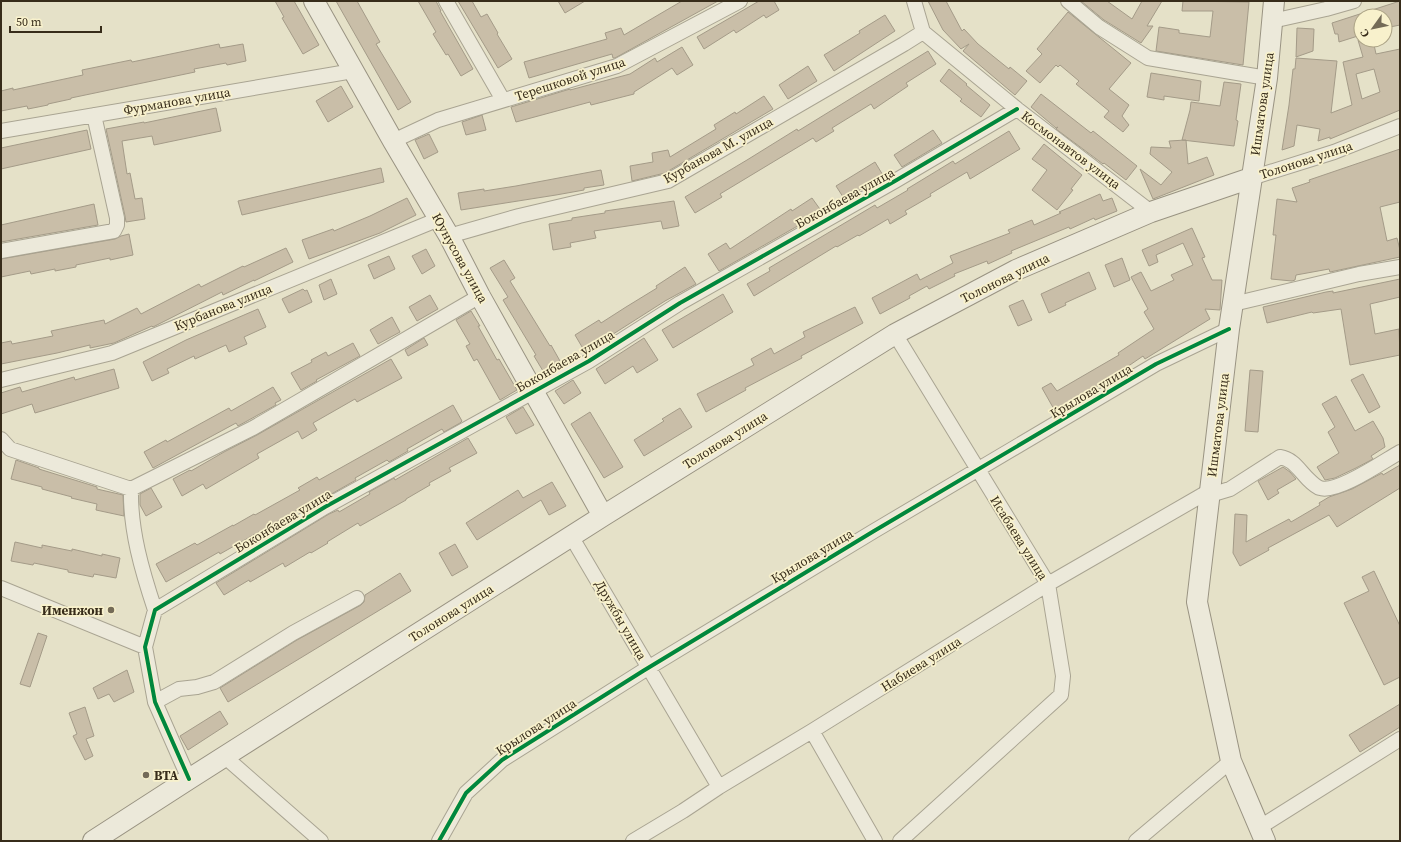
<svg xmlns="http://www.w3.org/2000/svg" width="1401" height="842" font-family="'Source Serif 4',serif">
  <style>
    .building { fill: #c9bea8; stroke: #a49b88; fill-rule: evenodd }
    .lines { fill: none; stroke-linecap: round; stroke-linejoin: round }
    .street-casing { stroke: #a9a492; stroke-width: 16 }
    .secondary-casing { stroke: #999382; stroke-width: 22 }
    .street { stroke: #ece9da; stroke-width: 14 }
    .secondary { stroke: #ece9da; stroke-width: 20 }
    .cycleway-casing { stroke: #f8f1cc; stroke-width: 6 }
    .cycleway { stroke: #00873e; stroke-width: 4 }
    .poi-dot { fill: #746b57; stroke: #f8f1cc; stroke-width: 1.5 }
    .labels { text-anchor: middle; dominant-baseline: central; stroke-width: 3.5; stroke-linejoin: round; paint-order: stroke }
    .street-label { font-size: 13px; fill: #372c1a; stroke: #f8f1cc }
    .poi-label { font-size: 13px; font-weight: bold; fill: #372c1a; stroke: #f8f1cc; text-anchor: end }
  </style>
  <rect width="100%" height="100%" fill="#e5e1c8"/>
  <!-- building -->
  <path class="building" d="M275 1H294L319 45 303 54 282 18 284 17Z
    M336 1H357L380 42 376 44 411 102 398 110Z
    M418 1H436L441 11H440L473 69 461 76 448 54 446 55 433 34 436 32Z
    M458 1H472L481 17 487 14 498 33 497 34 512 59 498 68Z
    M558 1H585L565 13Z
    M682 1H718L615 58H613L612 54 529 78 524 62 607 39 605 33 621 28 624 35Z
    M759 1H774L779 10 766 18 764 15 736 33 734 30 704 49 697 37Z
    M928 1H946L962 31 964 29 978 44 1009 69 1010 67 1027 81 1015 95 963 51 969 44 961 49 943 30Z
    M1081 1H1107L1132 19 1142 1H1162L1147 26H1153L1141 43 1104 20Z
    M1183 1 1249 2 1243 65 1156 51 1159 27 1179 30V33L1210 37 1213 11H1182Z
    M1400 1V25L1385 28V16H1361V35L1339 42 1338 34H1335L1332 23Z
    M1068 12 1131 63 1109 89 1129 105 1122 116 1129 125 1123 132 1104 117 1109 111 1076 84 1079 81 1060 65 1058 67 1056 65 1040 83 1026 71 1042 54 1037 49Z
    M885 15 895 31 834 71 824 55 860 33 859 31Z
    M1297 28 1314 29 1313 51 1296 57Z
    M1358 40H1373L1376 54 1400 49V110L1330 139V137L1318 141 1320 129 1297 125 1294 146 1282 150 1289 105 1293 69H1295L1296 58 1337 61 1331 113 1352 105 1343 62 1363 57ZM1374 69 1380 92 1362 99 1356 74Z
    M219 44 220 48 243 44 246 61 227 65 226 63 194 69 195 72 71 98V99L48 104V105L28 109 27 106 1 111V91L13 88V90L83 75 82 70 131 60 132 62Z
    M682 47 693 65 677 75 672 68 634 92V94L591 105 590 102 516 122 511 107 570 89V90L630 74 655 58 657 62Z
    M928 51 936 64 906 83 908 86 874 109 871 104 832 128 834 131 816 142 813 138 783 156 720 194 722 197 695 213 685 197 747 160 797 129 798 131Z
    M808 66 817 81 788 99 779 85Z
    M949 69 967 84 966 85 990 105 981 117 960 101 962 99 940 81Z
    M1151 73 1201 81 1199 101 1164 96V100L1147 97Z
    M1224 82 1241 84 1236 120 1238 121 1234 146 1182 140 1190 110 1191 102 1220 106Z
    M341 86 353 107 328 122 316 101Z
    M1041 94 1091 133 1093 131 1137 166 1126 180 1104 163 1103 164 1056 129 1058 127 1056 128 1031 107Z
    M764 96 773 109 665 173 632 181 630 166 653 162 652 153 668 150 670 157 716 129 714 125 735 112 736 114Z
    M216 108 221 131 154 145 152 136 122 141 127 174 130 173 135 199 142 198 145 219 126 222 125 216 106 129 144 122V123Z
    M482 115 486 130 466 135 462 122Z
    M87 130 91 149 1 169V148Z
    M933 130 942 143 902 167 894 155Z
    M1009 131 1020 149 970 179 967 172 930 194 931 196 905 211 907 214 890 224 888 219 859 236 858 235 837 247 836 246 754 296 747 284 770 271 769 268 875 205 877 208 908 190 907 189 935 172 953 161 955 164Z
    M429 134 438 152 424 159 415 140Z
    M1186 140 1188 164 1207 157 1214 175 1153 199 1140 169 1161 185 1172 172 1150 154 1151 147 1171 148 1169 141Z
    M1044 144 1082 175 1071 189 1073 190 1057 210 1032 190 1047 170 1032 159Z
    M1400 149V202L1380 207 1387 241 1397 238 1400 250V257L1330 272 1329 269 1296 275 1295 280 1292 281 1271 279 1276 235H1273L1277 199 1297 202 1292 188 1310 182 1309 180Z
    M875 162 884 177 865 188 864 187 845 200 836 186Z
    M381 168 384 182 242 215 238 201Z
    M601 170 604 185 584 188V190L556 195 461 210 458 193 484 189V191L516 186Z
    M1100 194 1103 201 1112 198 1117 211 1095 220 1094 218 1070 229 1069 227 1011 251 1012 253 988 264 987 261 954 274 955 276 929 289 927 286 909 296 910 298 880 314 872 298 917 274 920 280 953 263 950 256 1010 233 1008 230 1032 220 1034 225 1061 213 1059 212Z
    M407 198 416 215 380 233 309 259 302 240 333 229 334 231 370 216Z
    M812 198 822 212 719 271 708 254 726 243 730 249 791 209 792 211Z
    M674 201 679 226 663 229 661 221 594 231 596 238 570 243 571 247 553 250 549 224 572 220V218L605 213V211Z
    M94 204 98 225 1 242V225Z
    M1192 228 1205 257 1202 258 1212 280H1222L1220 310 1205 309 1210 319 1145 359 1143 356 1124 369 1125 370 1055 411 1042 388 1051 383 1057 391 1119 355 1118 353 1154 329 1144 312 1148 309 1131 277 1141 272 1151 291 1174 280 1171 275 1193 265 1183 243 1156 255 1158 262 1149 266 1142 250Z
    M129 234 133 255 110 260V258L76 265V267L55 271V269L31 274 30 271 1 277V259L115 239 121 236Z
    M286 248 293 262 254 281V280L223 295 222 292 153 327 152 326 114 343 90 348V345L57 353 1 364V343L11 341 12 344 53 336 51 331 104 320 105 324 137 308 141 314 199 284 201 287 243 266 244 267Z
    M426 249 435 266 422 274 412 256Z
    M389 256 395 269 374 279 368 265Z
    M1122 258 1130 280 1114 287 1105 265Z
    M504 260 515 278 510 281 550 346 551 345 560 361 543 371 534 356 536 355 503 300 508 297 490 268Z
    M685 267 696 284 665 301 585 352 575 335 599 320 601 323 626 307 657 288 656 286Z
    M1089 272 1096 289 1065 303 1066 305 1049 313 1041 294Z
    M331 279 337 294 324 300 319 285Z
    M1400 279V297L1370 304 1375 334 1399 329 1400 355 1350 365 1341 309 1313 313 1312 312 1267 323 1263 307 1326 292 1333 291V293Z
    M303 289 305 291 307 290 312 302 289 313 282 299Z
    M723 294 733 312 673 348 662 330Z
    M430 295 438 309 417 321 409 307Z
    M1023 300 1032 320 1018 326 1009 306Z
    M855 307 863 323 801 356 802 358 745 388 746 390 706 412 697 394 754 365 751 359 771 348 774 354 805 337 803 332Z
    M258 309 266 327 244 337 247 344 229 352 226 345 195 359 194 356 167 369 169 373 152 381 143 362 186 340Z
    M471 311 480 326H478L497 360 499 359 517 390 500 400 477 359 474 361 466 346 470 344 456 320Z
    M392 317 400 332 378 344 370 330Z
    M424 338 428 345 408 356 405 350Z
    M644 338 658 360 637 373 633 366 605 384 596 369Z
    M353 343 360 356 316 380 317 381 301 390 291 373 312 362 311 360 326 352 328 356Z
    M391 359 402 378 357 402 355 399 313 423 317 430 302 439 298 431 257 454 259 458 206 489 203 484 182 496 173 479 190 470 191 471 224 452 257 435Z
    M114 369 119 388 35 413 32 404 1 414V393L20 387 22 392 74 377 75 380Z
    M1250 370 1263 371 1258 432 1245 431Z
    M1363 374 1380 407 1369 413 1351 380Z
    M573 380 581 393 564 404 555 391Z
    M273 387 281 400 275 403 276 405 238 426 236 423 153 468 144 452 166 440 167 442 229 408 231 411Z
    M1336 396 1355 431 1373 421 1383 438 1385 447 1371 456 1373 459 1356 468 1335 478 1325 480 1317 467 1339 453 1328 432 1335 427 1322 404Z
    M453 405 462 421 460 423 444 432 442 429 407 449 408 451 389 462 387 460 355 478 356 480 312 505 310 503 308 504 220 554 219 552 166 582 156 564 195 543 197 545 233 525V526L254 514 255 515 300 490 298 488 317 477 319 480Z
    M523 407 534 425 516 434 506 417Z
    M680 408 692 427 644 456 634 440 664 421 662 419Z
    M590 412 623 467 604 478 571 424Z
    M468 438 477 453 449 468 451 471 429 483 430 485 406 499V500L360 526 358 523 327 542 328 543 311 553 310 552 285 567 283 563 250 582 249 580 224 595 216 583 329 514 338 510 339 512 370 494 369 492 394 478 395 480Z
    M16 460 39 468V469L97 487V489L123 495 124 516 96 510 97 504 71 498 72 497 42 489V487L11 479Z
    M1400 465V488L1337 527 1329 515 1268 548 1269 550 1240 566 1233 553 1235 514 1247 515 1246 542 1289 519 1291 522 1320 505 1319 503 1329 497 1352 489 1382 473 1383 475Z
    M1283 467 1290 472 1296 479 1277 490 1279 493 1268 500 1258 481Z
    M552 482 566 506 549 515 541 500 477 540 466 523 518 490 523 498Z
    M151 488 162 507 146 516 140 505V494Z
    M15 542 42 548V545L72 551V549L102 556V554L120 558 116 578 94 574 93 577 68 572V570L34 563 33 565 11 561Z
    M455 544 468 567 452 576 439 553Z
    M1374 571 1400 626V677L1384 685 1344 603 1369 591 1362 577Z
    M400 573 411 591 228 702 220 688 297 640 361 605 364 602 365 595Z
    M38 633 47 636 30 687 20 684Z
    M127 670 134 692 114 702 109 694 98 699 93 688Z
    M1400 704V727L1360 752 1349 735Z
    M85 707 94 736 86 739 93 756 85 760 73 736 77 734 69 713Z
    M220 711 228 724 188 750 180 736Z"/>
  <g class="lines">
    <defs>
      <path id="street" d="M446 1 503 100
        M914 1 923 32 1017 109 1151 212
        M1068 1 1099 27 1148 58 1267 78
        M1272 21 1326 9 1354 1
        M1 131 353 71
        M393 141 438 120 617 66 740 1
        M1251 178 1334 152 1400 126
        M449 236 519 216 668 181 904 44 923 32
        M1 251 114 231 117 225V218L94 115
        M1233 304 1359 274 1400 267
        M895 334 1048 584 1063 676 1061 695 900 841
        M1 380 112 353 439 219
        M1 439 10 449 131 489 253 428 480 296
        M131 489C130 530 142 571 155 610
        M1210 495 1230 489 1280 457C1293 459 1299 470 1308 479 1311 482 1316 487 1320 488 1337 494 1384 461 1400 452
        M571 536 719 787
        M1 588 145 647
        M155 702 179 689 197 687 214 682 293 633 357 598
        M812 731 875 841
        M224 756 321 841
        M189 779 155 702 145 647 155 610 325 507 589 361 680 303 895 181 1017 109
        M1260 827 1400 739
        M439 841 466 793 502 760 643 671 874 531 1156 364 1229 329
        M633 841 683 811 719 787 812 731 1048 584 1211 490
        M1136 841 1231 761"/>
      <path id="secondary" d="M314 1 393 141 449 236 480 296 603 516
        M93 841 189 779 603 516 895 334 1016 270 1151 212 1251 178
        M1265 841 1231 761 1197 602 1229 329 1267 78 1274 1"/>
    </defs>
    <!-- street casing -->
    <use href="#street" class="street-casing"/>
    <!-- secondary casing -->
    <use href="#secondary" class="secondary-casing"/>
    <!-- street -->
    <use href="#street" class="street"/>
    <!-- secondary -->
    <use href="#secondary" class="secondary"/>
    <defs>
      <path id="cycleway" d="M189 779 155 702 145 647 155 610 325 507 589 361 680 303 895 181 1017 109
        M439 841 466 793 502 760 643 671 874 531 1156 364 1229 329"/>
    </defs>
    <!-- cycleway casing -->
    <use href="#cycleway" class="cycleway-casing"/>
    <!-- cycleway -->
    <use href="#cycleway" class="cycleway"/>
  </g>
  <!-- markers -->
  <g class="poi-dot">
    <circle cx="111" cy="610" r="4"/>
    <circle cx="146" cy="775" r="4"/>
  </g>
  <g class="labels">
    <!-- street labels -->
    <g class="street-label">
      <text transform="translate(570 79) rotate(-18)">Терешковой улица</text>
      <text transform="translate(177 101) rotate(-10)">Фурманова улица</text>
      <text transform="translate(1262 104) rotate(-82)">Ишматова улица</text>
      <text transform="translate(718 150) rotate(-29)">Курбанова М. улица</text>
      <text transform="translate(1071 150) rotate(37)">Космонавтов улица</text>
      <text transform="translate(1306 160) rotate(-18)">Толонова улица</text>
      <text transform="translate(845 198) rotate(-29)">Боконбаева улица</text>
      <text transform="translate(460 258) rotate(61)">Юунусова улица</text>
      <text transform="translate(1005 278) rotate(-26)">Толонова улица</text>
      <text transform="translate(223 307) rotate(-22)">Курбанова улица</text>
      <text transform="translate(565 361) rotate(-30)">Боконбаева улица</text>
      <text transform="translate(1091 391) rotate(-31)">Крылова улица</text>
      <text transform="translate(1218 425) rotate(-83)">Ишматова улица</text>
      <text transform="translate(725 440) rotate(-32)">Толонова улица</text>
      <text transform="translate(283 521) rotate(-31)">Боконбаева улица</text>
      <text transform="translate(1019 538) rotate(58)">Исабаева улица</text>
      <text transform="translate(812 556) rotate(-31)">Крылова улица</text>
      <text transform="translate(451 613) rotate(-32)">Толонова улица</text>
      <text transform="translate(621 620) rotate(60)">Дружбы улица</text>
      <text transform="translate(921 664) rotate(-32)">Набиева улица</text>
      <text transform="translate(536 727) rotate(-33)">Крылова улица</text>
    </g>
    <!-- poi labels -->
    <g class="poi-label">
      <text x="103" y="610">Именжон</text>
      <text x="154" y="775" text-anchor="start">BTA</text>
    </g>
  </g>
  <!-- border -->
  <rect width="1401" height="842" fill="none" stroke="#372c1a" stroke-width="4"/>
  <!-- north arrow -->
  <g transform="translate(1373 28) rotate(237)"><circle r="19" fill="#f8f1cc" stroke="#aba285"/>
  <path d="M0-3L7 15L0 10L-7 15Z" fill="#746b57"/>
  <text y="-6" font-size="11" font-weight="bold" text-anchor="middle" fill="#372c1a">С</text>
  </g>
  <!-- scale -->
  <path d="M10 26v6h91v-6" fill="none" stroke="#372c1a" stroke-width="2"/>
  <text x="16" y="26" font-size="12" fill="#372c1a" stroke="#f8f1cc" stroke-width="3" paint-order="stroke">50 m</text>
</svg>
